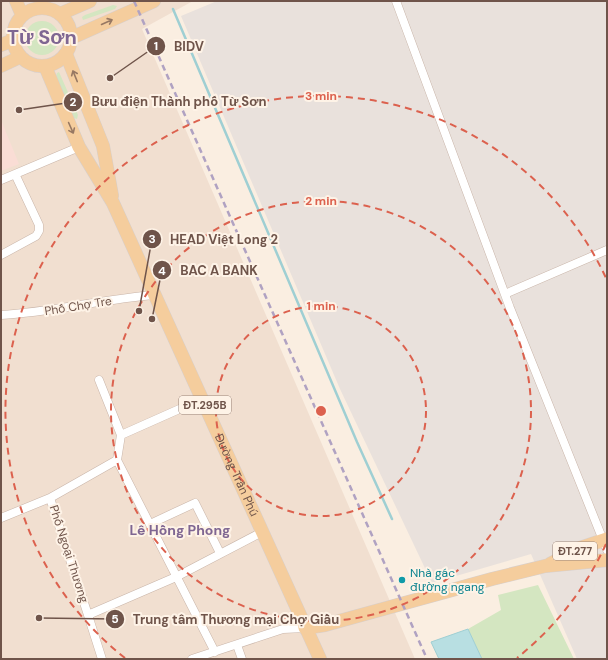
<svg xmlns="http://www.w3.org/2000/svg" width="608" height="660" font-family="'DM Sans',sans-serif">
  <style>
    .residential { fill: #f1dfd0 }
    .commercial { fill: #faddd5 }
    .industrial { fill: #e9e1dc }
    .green { fill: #d4e6c1 }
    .water { fill: #b8dfe2; stroke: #9fcfd3 }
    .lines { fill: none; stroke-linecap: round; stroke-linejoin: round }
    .stream { stroke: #9fcfd3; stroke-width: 2.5 }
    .street-casing { stroke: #c9b5a9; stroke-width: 9 }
    .primary-casing { stroke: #d7cfcc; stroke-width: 14 }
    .street { stroke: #fff; stroke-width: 8 }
    .primary { stroke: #f5cd9d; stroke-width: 13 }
    .rail { stroke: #b0a2c2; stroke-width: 2.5; stroke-dasharray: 6 4; stroke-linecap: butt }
    .oneway { stroke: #977863 }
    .ring { fill: none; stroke: #dc614e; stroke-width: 2; stroke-dasharray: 7 5 }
    .culture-dot { fill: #0f9aa8; stroke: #fef3e7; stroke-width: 1.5 }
    .labels { text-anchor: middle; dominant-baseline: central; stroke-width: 4; stroke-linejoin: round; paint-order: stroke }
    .shield { fill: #fef3e7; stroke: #9a8479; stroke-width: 1 }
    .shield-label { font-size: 11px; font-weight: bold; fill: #6f544a }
    .street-label { font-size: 12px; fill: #6f544a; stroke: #fef3e7 }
    .culture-label { font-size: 12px; fill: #0d838f; stroke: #fef3e7; text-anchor: start }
    .quarter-label { font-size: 14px; font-weight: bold; fill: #7f6692; stroke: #fef3e7 }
    .town-label { font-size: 20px; font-weight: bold; fill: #7f6692; stroke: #fef3e7 }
    .centre { fill: #dc614e; stroke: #fef3e7; stroke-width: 2 }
    .ring-label { font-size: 12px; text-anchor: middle; font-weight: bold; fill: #dc614e; stroke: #fef3e7; stroke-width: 4; stroke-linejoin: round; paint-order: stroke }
    .leader { fill: none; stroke: #6f544a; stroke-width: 1.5 }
    .callout-dot { fill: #6f544a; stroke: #fef3e7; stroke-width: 1.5 }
    .mark-label { font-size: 12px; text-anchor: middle; font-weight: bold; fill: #fff }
    .callout-label { font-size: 13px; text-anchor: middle; font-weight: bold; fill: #6f544a; stroke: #fef3e7; stroke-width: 4; stroke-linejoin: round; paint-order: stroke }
  </style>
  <rect width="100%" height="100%" fill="#faeee1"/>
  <!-- residential -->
  <path class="residential" d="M1 1H193L142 29 415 659H1Z"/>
  <!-- commercial -->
  <path class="commercial" d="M1 120 19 164 1 171Z"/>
  <!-- industrial -->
  <path class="industrial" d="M217 1H607V659H577L531 554 432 583 340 389 181 16Z"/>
  <!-- green -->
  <path class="green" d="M113 5 117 6 115 9 83 20 82 17 85 15Z
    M25 38a17 17 0 1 1 34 0a17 17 0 1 1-34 0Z
    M59 72 78 115 77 119 74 118 56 76 57 73Z
    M538 585 574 659H482L468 629 501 610 498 595Z"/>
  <!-- water -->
  <path class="water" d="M468 629 482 659H439L431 642Z"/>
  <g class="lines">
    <!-- stream -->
    <path class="stream" d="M173 9 357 442 392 519"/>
    <defs>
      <path id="street" d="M396 1 510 308 607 550
        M1 180 79 147
        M1 255 36 236 39 231V225L15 174
        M505 294 607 250
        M1 315C53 312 103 299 155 295
        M99 380 121 435 117 460
        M121 435 202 399
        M117 460 215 652
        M50 498 117 460
        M1 518 50 498 88 615 176 577 262 532
        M150 524 195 503 220 553
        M88 615 102 659
        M237 645 242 659
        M192 659 283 629 305 628"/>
      <g id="primary">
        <path d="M16 1 22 15"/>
        <circle cx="42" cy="37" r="29"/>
        <path d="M60 14 90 1"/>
        <path d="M71 38 154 1"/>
        <path d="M1 45 13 40"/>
        <path d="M66 54 103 146 112 196"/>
        <path d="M1 66 20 57"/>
        <path id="s1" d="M45 66 79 147 113 203 320 659"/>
        <path d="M550 564 580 548 607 539"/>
        <path d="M305 628 325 625 492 579 545 566 607 560"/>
      </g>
    </defs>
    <!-- street casing -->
    <use href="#street" class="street-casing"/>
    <!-- primary casing -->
    <use href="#primary" class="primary-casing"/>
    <!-- street -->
    <use href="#street" class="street"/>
    <!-- primary -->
    <use href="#primary" class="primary"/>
    <!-- rail -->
    <path class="rail" d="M134 1 427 659"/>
  </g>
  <!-- one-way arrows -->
  <defs><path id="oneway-shaft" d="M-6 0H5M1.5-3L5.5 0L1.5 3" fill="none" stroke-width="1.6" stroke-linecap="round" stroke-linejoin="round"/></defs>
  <g class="oneway">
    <use href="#oneway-shaft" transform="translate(107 22) rotate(-24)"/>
    <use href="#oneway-shaft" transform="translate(75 76) rotate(-112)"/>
    <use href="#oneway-shaft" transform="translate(71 128) rotate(66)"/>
  </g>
  <!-- distance rings -->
  <g class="ring">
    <circle cx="321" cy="411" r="105"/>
    <circle cx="321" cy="411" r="210"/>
    <path d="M606 544A315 315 0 0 1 517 658M125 658A315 315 0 1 1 606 278"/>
  </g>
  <!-- markers -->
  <circle class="culture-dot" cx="402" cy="580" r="4"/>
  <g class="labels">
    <!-- shield labels -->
    <g class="shield">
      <rect x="179" y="396" width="52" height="18" rx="3"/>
      <rect x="553" y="542" width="44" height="18" rx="3"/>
    </g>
    <g class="shield-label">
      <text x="205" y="405">ĐT.295B</text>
      <text x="575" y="551">ĐT.277</text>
    </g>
    <!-- street labels -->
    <g class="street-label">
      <text transform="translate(78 306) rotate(-9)">Phố Chợ Tre</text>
      <text stroke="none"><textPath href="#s1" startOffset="452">Đường Trần Phú</textPath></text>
      <text transform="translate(69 554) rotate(72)">Phố Ngoại Thương</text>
    </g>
    <!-- culture labels -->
    <g class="culture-label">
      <text x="410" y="573">Nhà gác<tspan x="410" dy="14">đường ngang</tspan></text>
    </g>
    <!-- quarter labels -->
    <g class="quarter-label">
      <text x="180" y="530">Lê Hồng Phong</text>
    </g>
    <!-- town labels -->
    <g class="town-label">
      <text x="42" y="37">Từ Sơn</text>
    </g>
  </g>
  <circle cx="321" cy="411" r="6" class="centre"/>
  <g class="ring-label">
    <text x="321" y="100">3 min</text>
    <text x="321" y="205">2 min</text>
    <text x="321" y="310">1 min</text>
  </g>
  <!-- callouts -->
  <path class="leader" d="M110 78L156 46M19 110L73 102M139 311L152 239M152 319L162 270M39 618L115 619"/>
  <g class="callout-dot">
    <circle cx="110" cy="78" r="4"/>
    <circle cx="19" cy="110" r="4"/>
    <circle cx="139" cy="311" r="4"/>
    <circle cx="152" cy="319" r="4"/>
    <circle cx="39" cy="618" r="4"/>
    <circle cx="156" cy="46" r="10"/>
    <circle cx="73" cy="102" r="10"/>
    <circle cx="152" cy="239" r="10"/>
    <circle cx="162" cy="270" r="10"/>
    <circle cx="115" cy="619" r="10"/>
  </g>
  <g class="mark-label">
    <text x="156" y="50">1</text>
    <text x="73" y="106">2</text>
    <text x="152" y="243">3</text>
    <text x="162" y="275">4</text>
    <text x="115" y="623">5</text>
  </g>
  <g class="callout-label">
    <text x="189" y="51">BIDV</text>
    <text x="179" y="106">Bưu điện Thành phố Từ Sơn</text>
    <text x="224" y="244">HEAD Việt Long 2</text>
    <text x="219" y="275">BAC A BANK</text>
    <text x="236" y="624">Trung tâm Thương mại Chợ Giầu</text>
  </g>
  <!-- border -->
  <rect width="608" height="660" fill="none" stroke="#6f544a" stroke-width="4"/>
</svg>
